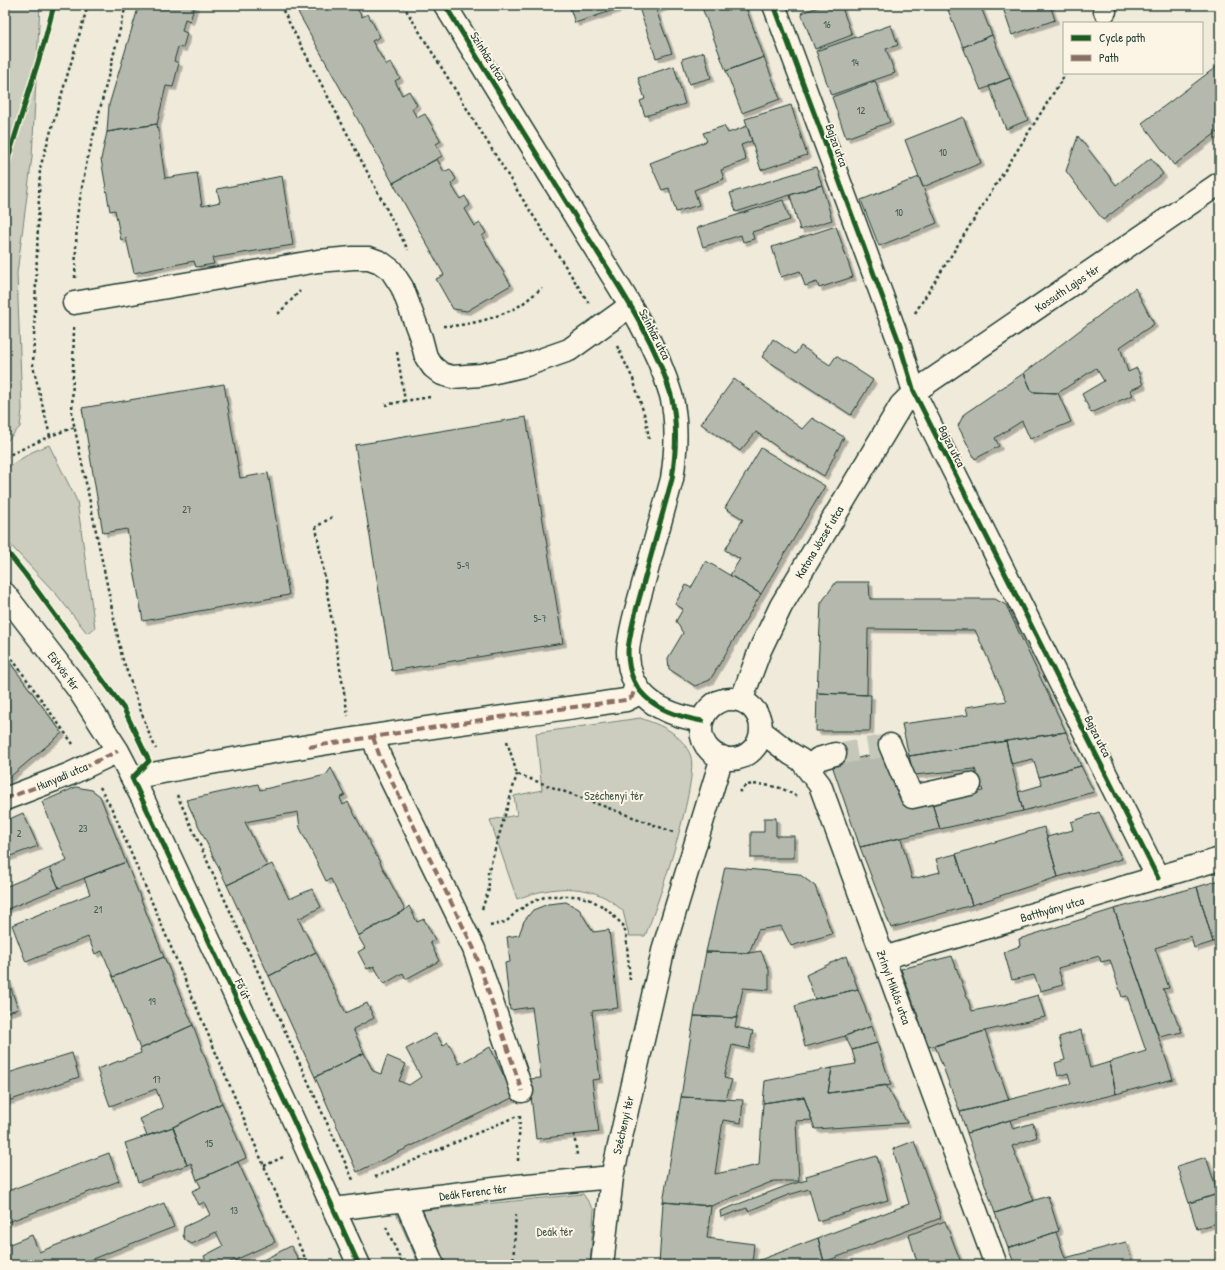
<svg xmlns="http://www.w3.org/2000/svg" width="1225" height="1270" font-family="'Patrick Hand',sans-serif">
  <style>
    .green { fill: #cccdbf; stroke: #76857a }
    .building { fill: #b5b9ad; stroke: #1f3d34; filter: url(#shadow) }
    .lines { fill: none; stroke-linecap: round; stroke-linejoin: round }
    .minor-tunnel { stroke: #c5c7b9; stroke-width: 22; stroke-dasharray: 22 11; stroke-linecap: butt }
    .minor-casing { stroke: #1f3d34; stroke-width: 25 }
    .path { stroke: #1f3d34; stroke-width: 2.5; stroke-dasharray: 3 3; stroke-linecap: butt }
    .minor { stroke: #fcf5e5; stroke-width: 22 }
    .quiet { stroke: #8d6e63; stroke-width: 4; stroke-dasharray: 8 4; stroke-linecap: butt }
    .cycleway-casing { stroke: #fcf5e5; stroke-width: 8 }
    .cycleway { stroke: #1b5e20; stroke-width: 5 }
    .labels { text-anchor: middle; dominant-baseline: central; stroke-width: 4; stroke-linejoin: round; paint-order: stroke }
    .number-label { font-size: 10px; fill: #445c52 }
    .street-label { font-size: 12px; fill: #1f3d34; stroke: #fcf5e5 }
    .park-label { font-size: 12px; fill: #425a50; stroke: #fcf5e5 }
  </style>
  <defs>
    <filter id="shadow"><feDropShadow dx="3.5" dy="3.5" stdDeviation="0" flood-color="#0004"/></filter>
  </defs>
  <rect width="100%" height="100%" fill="#efeada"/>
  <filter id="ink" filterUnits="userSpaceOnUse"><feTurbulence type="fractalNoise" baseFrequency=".025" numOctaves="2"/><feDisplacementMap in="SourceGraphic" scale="8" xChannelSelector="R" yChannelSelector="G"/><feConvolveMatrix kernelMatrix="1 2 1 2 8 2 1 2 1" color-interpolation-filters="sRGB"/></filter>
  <g filter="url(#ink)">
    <!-- green -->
    <path class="green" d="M5 5H40L32 157 17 273 22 409 20 427 5 443Z
      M49 445 77 501 95 628 87 633 57 595 5 539V469L32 452Z
      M640 718C663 726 679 732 690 754 701 777 657 908 645 936H629L623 911C618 907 612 901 606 898 579 883 545 888 517 899L490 820 517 815 514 796 542 790 536 733Z
      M583 1194 594 1210 590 1265H419L396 1213Z"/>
    <!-- building -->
    <path class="building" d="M139 5H195L190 21 185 19 182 31 187 33 183 48 178 47 174 61 179 63 173 87 166 86 157 124 107 132 109 105Z
      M294 5H355L362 17 368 14 380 37 372 41 386 65 391 63 400 78 395 81 402 95 409 91 417 105 412 109 417 118 425 114 441 141 436 144 442 156 393 183Z
      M569 5H629L575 23Z
      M638 5H669L656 10 672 53 656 58Z
      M701 5H745L764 57 726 71Z
      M824 5H841L852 35 815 49 801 13Z
      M946 5H980L992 35 963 47Z
      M1002 5H1050L1055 20 1012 35Z
      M891 25 898 45 886 49 895 73 831 95 816 51Z
      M992 35 1010 78 981 90 963 47Z
      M704 52 711 78 689 84 682 59Z
      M764 57 780 99 742 113 726 71Z
      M1220 64V130L1174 165 1142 123Z
      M674 66 685 104 645 116 640 101 645 99 638 78Z
      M1010 78 1028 120 1006 129 989 86Z
      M875 81 890 122 846 138 832 97Z
      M791 105 807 155 761 170 745 119Z
      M963 117 981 163 923 187 905 140Z
      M157 124 165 178 197 173 202 206 220 202 217 189 282 176 293 245 212 258 214 264 196 267 194 261 134 273 126 238 121 240 115 210 110 211 101 159 107 132Z
      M724 126 728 133 747 126 752 141 741 145 746 160 721 170 724 179 694 190 699 205 676 212 669 188 662 190 650 163 707 141 703 133Z
      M1078 136 1116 185 1151 158 1163 174 1103 220 1066 171Z
      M437 159 444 172 450 169 456 179 451 184 460 199 465 196 470 205 465 209 475 226 480 223 486 233 482 236 511 285 467 311 453 309 436 279 444 275 393 183Z
      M816 167 822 185 736 212 730 193Z
      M919 177 937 223 879 246 861 200Z
      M822 185 832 220 800 230 790 195Z
      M783 200 790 220 752 232 754 239 743 242 741 235 703 247 697 228Z
      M836 226 853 277 819 288 817 282 805 286 800 271 781 277 772 247Z
      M1135 288 1154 324 1120 347 1128 372 1137 368 1143 385 1130 390 1133 395 1091 413 1082 394 1104 381 1096 368 1058 393 1032 392 1024 373Z
      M773 339 795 354 801 346 830 365 836 356 873 380 851 415 762 357Z
      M1024 373 1032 392 1058 393 1071 422 1030 439 1022 421 995 438 999 446 975 459 958 426 964 414Z
      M734 379 802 429 812 418 844 437 824 476 780 449 756 432 740 451 701 424Z
      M224 384 240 478 268 473 289 595 143 621 127 529 103 533 82 408Z
      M526 417 563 643 392 671 355 445Z
      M761 448 825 486 761 594 730 575 740 559 725 550 743 519 725 508Z
      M706 561 761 594 710 680 695 686 669 669 668 658 683 633 676 621 683 609 675 604 686 585 691 588Z
      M836 582H869L870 599H995L1006 605 1066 732 909 756 902 724 968 715 966 707 1007 701 975 630 868 629 867 695 817 693 821 603Z
      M5 656 62 733 5 781Z
      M817 693 871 695 870 731H816Z
      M1066 732 1081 766 1039 777 1033 759 1011 764 1006 741Z
      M1006 741 1023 811 940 829 930 797 983 791 975 769 914 775 909 756Z
      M885 751 903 803 930 797 940 829 860 847 832 765Z
      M1081 766 1094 792 1023 811 1018 792 1042 785 1039 777Z
      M331 768 345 795 340 798 343 805 348 802 405 910 358 936 331 879 326 881 300 828 298 812 245 822 267 866 227 885 186 800 258 784 260 790 326 775Z
      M76 787 92 790 100 796 126 862 59 888 50 868 67 861 42 802Z
      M1099 812 1122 859 1058 877 1047 837 1073 830 1071 822Z
      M23 813 38 846 5 858V821Z
      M764 818H776V836H794V858H751V832H764Z
      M1044 827 1058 877 972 905 956 854Z
      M901 838 912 879 940 872 936 859 956 854 972 905 891 928 860 847Z
      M126 862 164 957 113 977 102 951 95 954 88 937 26 962 12 925 90 894 84 878Z
      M272 864 289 899 312 889 321 907 298 919 316 952 269 976 227 885Z
      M725 867 799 874 815 886 832 934 791 946 781 926 758 930 749 953 706 952Z
      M50 868 59 888 5 910V887Z
      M1220 880V941L1213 942 1197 887Z
      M1197 887 1213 942 1194 948 1191 936 1155 948 1169 988 1163 989 1182 1032 1159 1037 1114 909Z
      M566 902 579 909 593 932 609 930 618 1008 592 1011 600 1079 592 1080 599 1132 536 1139 529 1079 541 1078 532 1007 510 1010 505 963 510 962 507 937 519 935 524 921 533 910 548 904Z
      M409 906 417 922 424 919 435 940 430 942 439 961 406 979 403 973 384 984 374 966 367 969 358 952 365 948 358 936 405 910Z
      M1114 909 1173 1079 1116 1094 1110 1062 1146 1051 1127 996 1122 997 1110 960 1101 962 1099 956 1058 968 1063 985 1040 991 1034 975 1012 980 1004 952 1020 946 1019 939Z
      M761 951 769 970V990L743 988 737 1018 694 1016 706 952 749 953Z
      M316 952 346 1013 367 1003 374 1018 353 1029 364 1053 315 1077 269 976Z
      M846 956 858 989 815 999 806 975Z
      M952 956 972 1011 1003 1005 1038 995 1045 1017 985 1031 929 1047 901 969Z
      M164 957 193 1025 140 1049 113 977Z
      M5 977H7L18 1009 5 1013Z
      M858 989 872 1026 845 1036 805 1047 795 1006 815 999Z
      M694 1016 737 1018 735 1027 753 1031 749 1049 732 1045 724 1078 732 1080 726 1099 681 1097Z
      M193 1025 222 1103 173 1127 147 1136 140 1119 163 1108 156 1089 110 1106 97 1069 141 1053 140 1049Z
      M872 1026 877 1043 852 1050 845 1036Z
      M1081 1030 1090 1068 1110 1062 1116 1094 1010 1120 967 1133 960 1112 1071 1084 1068 1073 1058 1076 1055 1063 1065 1060 1059 1037Z
      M985 1031 1009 1100 960 1112 935 1046Z
      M436 1033 443 1046 448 1042 459 1064 490 1047 514 1097 357 1172 315 1077 364 1053 373 1071 381 1074 387 1056 406 1064 399 1081 409 1085 421 1077 406 1049Z
      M877 1043 891 1085 828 1093 832 1068 856 1064 852 1050Z
      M72 1053 79 1077 5 1102V1074Z
      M832 1068 828 1093 886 1085 907 1123 815 1129 804 1097 763 1103 765 1081Z
      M681 1097 743 1100 741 1123 723 1120 715 1174 759 1165 763 1103 804 1097 812 1120 796 1121 799 1181H774L711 1206 663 1202Z
      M222 1103 246 1158 197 1180 191 1163 187 1165 173 1127Z
      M1010 1120 1013 1129 1033 1123 1037 1137 1012 1146 1034 1201 995 1213 967 1133Z
      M173 1127 187 1165 138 1182 125 1143Z
      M914 1141 941 1218 824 1262 818 1238 909 1204 893 1149Z
      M109 1153 119 1181 5 1223V1192Z
      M877 1156 888 1200 818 1221 809 1189 788 1195 748 1211 747 1208 721 1217 720 1211 786 1186 807 1180 806 1176Z
      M1206 1157 1218 1194 1189 1203 1177 1166Z
      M238 1162 275 1242 224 1265H208L204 1256 223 1246 216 1232 192 1244 185 1240 183 1235 184 1227 210 1215 204 1202 199 1205 192 1191 201 1187 197 1180Z
      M1218 1194 1220 1201V1222L1197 1229 1189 1203Z
      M1048 1196 1059 1231 1008 1248 995 1213Z
      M663 1202 711 1206 707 1238 754 1244 752 1263 818 1238 824 1262 815 1265H659Z
      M164 1203 174 1227 77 1265H28L26 1260 14 1265H5V1246L32 1235 39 1252Z
      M945 1221 962 1265H918L909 1235Z
      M1056 1232 1065 1258 1126 1242 1133 1265H1015L1008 1248Z
      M291 1246 301 1265H253Z"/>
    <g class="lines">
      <!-- minor-tunnel -->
      <path class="minor-tunnel" d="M835 754 890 745"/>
      <defs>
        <path id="minor" d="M445 5C491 80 537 155 583 229 615 281 654 336 671 395 678 422 676 452 672 479 663 513 653 547 644 581 639 600 633 618 630 637 629 642 628 647 628 652 628 698 663 714 702 721
          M774 5 898 339 914 392 1158 878
          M1104 5 1105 11
          M74 303 318 261 353 258H369L380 262 391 270 402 287 421 338 426 357 433 367 442 374 452 377 481 375 500 371 526 365 569 350 630 306
          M5 594 78 689 118 751 144 801 291 1115 359 1265
          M701 729a30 30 0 1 1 60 0a30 30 0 1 1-60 0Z
          M741 701 760 650 781 606 901 405 914 392 1220 183
          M761 731 791 754 801 760 820 785 996 1265
          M373 737 380 757 474 949 522 1091
          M890 745 912 797 970 784
          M809 770 818 759 835 754
          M132 778C295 745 461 723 626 700L632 697 636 684
          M5 799 70 774 118 751
          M884 959 890 956 1220 859
          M405 1200 433 1265
          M334 1209 517 1186 612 1177
          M602 1265 612 1177 664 947 722 757"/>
      </defs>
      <!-- minor casing -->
      <use href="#minor" class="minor-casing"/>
      <!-- path -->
      <path class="path" d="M280 5 408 250
        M403 5 520 195 590 305
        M75 278 77 216 86 165 126 5
        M915 313 1066 73
        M278 314 300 291
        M443 326C469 326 497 318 519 306 527 301 534 294 542 288
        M74 327 72 415 122 657 148 731 156 749
        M617 346 633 379 646 420 649 439
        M397 352 405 401 430 397
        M385 405 405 401
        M50 436 33 366 40 168 88 5
        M5 457 50 436 75 427
        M332 517 316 527 348 716
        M5 649 73 744
        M507 741 517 774 673 832
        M100 787 114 813 264 1166 308 1265
        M739 792 746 785 759 784 781 788 796 796
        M177 795 354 1182
        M482 909 489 889 488 873 517 774
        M490 926 506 922 515 913 530 903 547 896H577L589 899 604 907 623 925 626 934 630 980
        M574 1134 577 1155
        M518 1161 520 1116
        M264 1166 283 1157
        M375 1177 517 1116
        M386 1227 403 1265
        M513 1265 516 1212"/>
      <!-- minor -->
      <use href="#minor" class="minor"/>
      <!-- quiet -->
      <path class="quiet" d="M373 737 380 757 474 949 522 1091
        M309 747 500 717 626 700 632 697 636 684
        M5 799 70 774 118 751"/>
      <defs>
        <path id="cycleway" d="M445 5C491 80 537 155 583 229 615 281 654 336 671 395 678 422 676 452 672 479 663 513 653 547 644 581 639 600 633 618 630 637 629 642 628 647 628 652 628 698 663 714 702 721
          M774 5 898 339 914 392 1158 878
          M5 168 44 43 54 5
          M5 549 25 574 124 709 149 761 132 778 291 1115 359 1265"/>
      </defs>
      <!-- cycleway casing -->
      <use href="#cycleway" class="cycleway-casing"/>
      <!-- cycleway -->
      <use href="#cycleway" class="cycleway"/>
    </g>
  </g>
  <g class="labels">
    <!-- number labels -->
    <g class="number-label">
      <text x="827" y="24">16</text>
      <text x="855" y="62">14</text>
      <text x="861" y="110">12</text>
      <text x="943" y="152">10</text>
      <text x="899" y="212">10</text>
      <text x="187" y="509">27</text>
      <text x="463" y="565">5-9</text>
      <text x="540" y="618">5-7</text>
      <text x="83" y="828">23</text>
      <text x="19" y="833">2</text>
      <text x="98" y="909">21</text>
      <text x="152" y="1001">19</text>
      <text x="157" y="1079">17</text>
      <text x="209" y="1143">15</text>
      <text x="234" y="1210">13</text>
    </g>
    <!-- street labels -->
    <g class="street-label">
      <text transform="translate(488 56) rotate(58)">Színház utca</text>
      <text transform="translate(837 145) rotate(70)">Bajza utca</text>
      <text transform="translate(1067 288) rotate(-34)">Kossuth Lajos tér</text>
      <text transform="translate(655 334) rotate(63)">Színház utca</text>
      <text transform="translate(952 446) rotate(63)">Bajza utca</text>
      <text transform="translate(819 542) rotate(-59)">Katona József utca</text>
      <text transform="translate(64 671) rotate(53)">Eötvös tér</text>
      <text transform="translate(1098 736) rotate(63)">Bajza utca</text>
      <text transform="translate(62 776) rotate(-23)">Hunyadi utca</text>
      <text transform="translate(1052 909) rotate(-16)">Batthyány utca</text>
      <text transform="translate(894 987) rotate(70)">Zrínyi Miklós utca</text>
      <text transform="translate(243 989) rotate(65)">Fő út</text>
      <text transform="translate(623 1125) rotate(-77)">Széchenyi tér</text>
      <text transform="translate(473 1192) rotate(-7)">Deák Ferenc tér</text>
    </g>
    <!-- park labels -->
    <g class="park-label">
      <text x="614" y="795">Széchenyi tér</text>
      <text x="555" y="1231">Deák tér</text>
    </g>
  </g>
  <!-- margin -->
  <rect width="1225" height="1270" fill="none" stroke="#fcf5e5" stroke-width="20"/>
  <rect x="10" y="10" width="1205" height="1250" fill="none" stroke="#1f3d34" stroke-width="1.5" filter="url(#ink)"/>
  <!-- legend -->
  <rect x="1063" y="22" width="140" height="52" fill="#fcf5e5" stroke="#a4ab9e"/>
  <rect x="1071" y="35" width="20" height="6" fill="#1b5e20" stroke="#a4ab9e"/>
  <text x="1099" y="42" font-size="12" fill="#1f3d34">Cycle path</text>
  <rect x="1071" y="55" width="20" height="6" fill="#8d6e63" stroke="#a4ab9e"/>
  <text x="1099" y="62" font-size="12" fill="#1f3d34">Path</text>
</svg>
